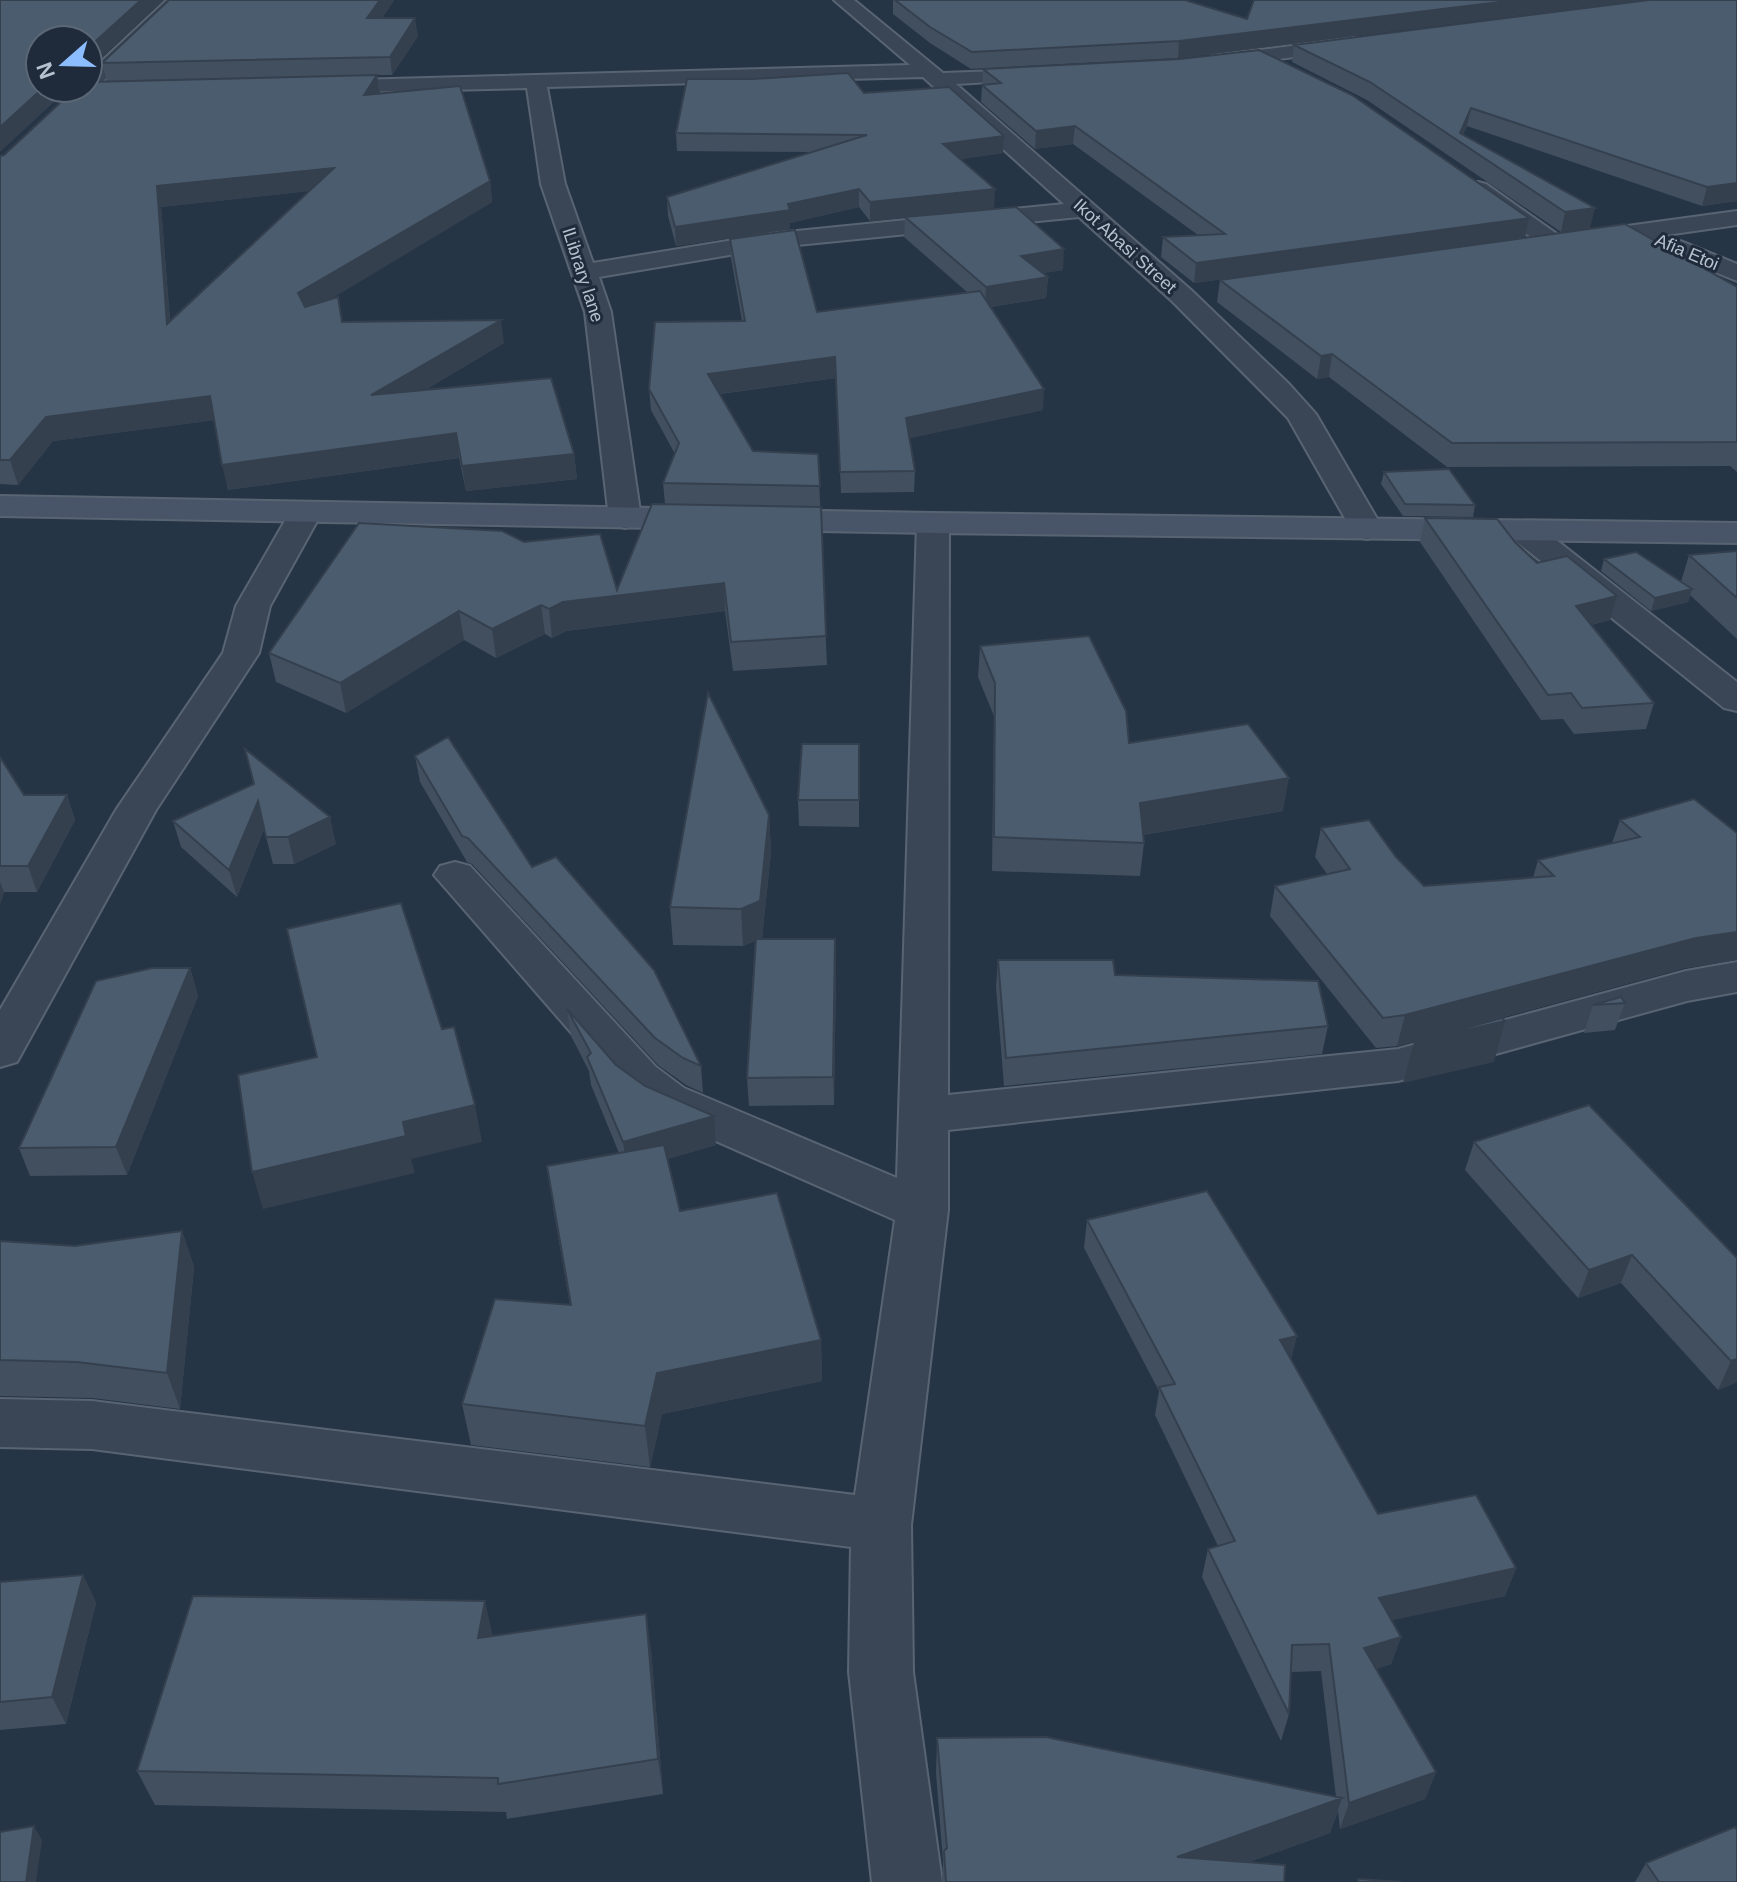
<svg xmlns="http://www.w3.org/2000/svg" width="1737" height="1882" font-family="Helvetica,sans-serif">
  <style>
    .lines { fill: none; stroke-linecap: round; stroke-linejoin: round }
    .street-casing { stroke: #596472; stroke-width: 4 }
    .secondary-casing { stroke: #596472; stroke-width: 4 }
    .street { fill: #3a4655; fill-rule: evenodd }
    .secondary { fill: #485568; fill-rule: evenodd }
    .wall { fill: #414f5f; fill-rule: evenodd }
    .shaded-wall { fill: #35404e }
    .building { fill: #4c5c6f; stroke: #35404e; stroke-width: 2; fill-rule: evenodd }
    .labels { text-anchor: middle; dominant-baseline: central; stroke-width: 6; stroke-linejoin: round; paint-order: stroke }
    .far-street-label { font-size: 18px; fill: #b8c1ce; stroke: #1f2b3a }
  </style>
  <rect width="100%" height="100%" fill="#263546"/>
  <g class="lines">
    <defs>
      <path id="street" d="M167 0H187L95 89H81L88 88V74Z
        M834 0H854L943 73 1050 69 1053 73 1043 79 956 84 1191 290 1289 384 1316 414 1383 529 1379 536 1367 539 1355 536 1288 418 1173 302 1079 217 777 247 599 277 611 312 641 518 636 525 625 528 614 525 609 518 585 312 541 184 527 88 318 93 308 87 318 81 910 65ZM923 77 1064 204 777 233 593 263 565 184 547 87Z
        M1354 38 1364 44 1361 48 1212 68 1202 62 1212 56Z
        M1478 182 1486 184 1564 239 1576 233 1737 211V225L1666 235 1737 264V281L1634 239 1576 247 1567 244 1555 250 1546 248 1470 194 1466 189 1470 184Z
        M306 502 317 505 322 512 270 606 259 653 156 810 17 1062 0 1067V1010L116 810 223 653 236 606 290 512 295 505Z
        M933 513 944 516 949 523 948 1095 1398 1049 1686 971 1737 962V992L1687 1001 1398 1081 948 1130V1210L911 1525 913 1672 942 1882H872L849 1672 851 1547 92 1449 0 1447V1399L92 1401 855 1495 895 1220 650 1112 622 1091 434 875 440 866 455 862 470 866 656 1067 684 1088 897 1178 917 523 922 516Z
        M1524 521 1536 524 1737 682V711L1724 708 1512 538 1508 531 1512 524Z"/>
      <path id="secondary" d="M0 496 933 513 1737 523V543L933 533 0 516Z"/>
    </defs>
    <!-- street casing -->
    <use href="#street" class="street-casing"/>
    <!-- secondary casing -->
    <use href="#secondary" class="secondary-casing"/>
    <!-- street -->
    <use href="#street" class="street"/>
    <!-- secondary -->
    <use href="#secondary" class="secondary"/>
  </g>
  <!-- wall -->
  <path class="wall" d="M169 0H394L382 18 418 36 392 75H377L380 93 490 181 492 202 330 299 342 322 504 343 425 390 574 454 577 479 466 491 459 458 228 490 215 420 53 441 18 485 0 484V156L4 155 107 82 102 63ZM309 191 170 320 161 207Z
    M893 0H1185L1247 19 1254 0H1640L1178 58 971 69 930 43 893 14Z
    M1737 0V201L1702 206 1467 126 1463 135 1590 228 1561 232 1367 100 1292 62 1294 45Z
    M983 69 1529 218 1525 237 1194 283 1161 257 1163 237 1198 235 1073 144 1035 149 981 102Z
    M864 93 1003 153 961 159 994 208 870 221 859 207 790 223V229L676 246 668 216 667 197 812 152 677 151 676 133Z
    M905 217 1063 270 1042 273 1048 277 1046 298 991 307 1043 410 909 438 915 471 914 492 841 493 836 378 720 394 753 451 818 454 827 665 733 671 725 611 566 631 552 638 545 634 496 658 464 640 346 713 276 682 269 653 359 523 617 590 665 504 663 483 675 454 651 410 649 389 742 321 731 258 730 239 817 312 967 292 904 237Z
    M1220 280 1737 287V472L1730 466 1447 467 1329 377 1317 379 1217 302Z
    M1384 472 1475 505 1473 517 1403 516 1381 484Z
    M1425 518 1515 542 1537 563 1617 596 1610 620 1591 625 1654 703 1646 729 1574 734 1563 719 1541 720 1420 542Z
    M1737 551V639L1690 595 1688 602 1651 611 1601 571 1604 559 1681 582 1689 555Z
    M980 646 1129 743 1283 811 1143 835 1144 843 1140 876 992 871 994 716 978 677Z
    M859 744V827L799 826 798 800Z
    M415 756 532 867 701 1066 703 1093 686 1085 658 1065 472 864 467 862 420 782Z
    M0 757 24 795H67L75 820 37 892H4L0 904Z
    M254 784 336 844 294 864H273L264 829 237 897 181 847 173 821Z
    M769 815 771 852 762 938 760 939 836 967 834 1105 749 1106 747 1078 755 941 743 946 673 945 670 907Z
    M1620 820 1737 833V960L1685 968 1397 1046 1376 1048 1270 916 1275 886 1327 874 1315 857 1321 828 1396 857 1424 886 1533 878 1538 860 1612 843Z
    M998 960 1115 975 1328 1026 1322 1054 1004 1086 996 987Z
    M190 968 198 996 127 1175 30 1176 19 1148Z
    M1625 1003 1615 1030 1584 1033 1593 1005Z
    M567 1009 616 1065 716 1145 667 1159 680 1211 821 1340 822 1381 662 1414 650 1467 471 1445 462 1404 570 1305 553 1207 619 1153 591 1085 589 1071 571 1036Z
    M1474 1142 1737 1258V1382L1718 1390 1621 1283 1578 1298 1465 1170Z
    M1087 1220 1291 1360 1378 1514 1516 1568 1505 1596 1391 1620 1401 1637 1391 1664 1376 1669 1436 1772 1425 1799 1340 1829 1338 1811 1330 1833 1249 1862 1284 1882H942L943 1861 936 1773 937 1738 1336 1797 1321 1671 1291 1672 1289 1714 1281 1741 1202 1577 1208 1549 1218 1546 1155 1415 1159 1391 1084 1248Z
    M182 1231 194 1267 180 1409 92 1398 0 1396V1241L75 1246Z
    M83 1575 96 1603 66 1724 0 1730V1582Z
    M493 1636 651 1650 663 1794 507 1819 506 1812 155 1805 137 1771Z
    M1646 1863 1737 1882H1635Z"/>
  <!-- shaded-wall -->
  <path class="shaded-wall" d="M141 0H164L88 70V48Z
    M380 0H394L370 35 367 18Z
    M1516 0H1640L1178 58 1179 41Z
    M415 18 418 36 392 75 390 57Z
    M377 75 380 94 364 95Z
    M43 88H69L0 152V127Z
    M1471 108 1467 126 1460 142V133Z
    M1075 126 1073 144 1035 149 1036 131Z
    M1004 136 1003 153 943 162V144Z
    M334 168 338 188 161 207 172 347 167 324 157 186Z
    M490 181 492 202 303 316 298 293Z
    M1737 183V201L1702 206 1707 187Z
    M859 189V207L790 223V229L676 246 675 227Z
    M995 189 994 208 870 221V202Z
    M1595 208 1590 228 1561 232 1565 212Z
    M1529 218 1525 237 1194 283 1196 263Z
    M1064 249 1063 270 1020 277 1021 256Z
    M1048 277 1046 298 985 308 986 287Z
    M501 320 504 343 376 419 371 395Z
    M1332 354 1329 377 1317 379 1321 356Z
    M835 357 836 378 710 395 708 374Z
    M1044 389 1043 410 906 439V418Z
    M210 396 216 420 53 441 18 485 10 460 46 417Z
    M456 433 459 458 228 490 222 465Z
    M574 454 577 479 466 491 462 466Z
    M724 583 725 611 566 631 552 638 549 609 563 602Z
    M1692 589 1688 602 1651 611 1655 598Z
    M1617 596 1610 620 1569 630 1576 606Z
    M541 605 545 634 496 658 492 629Z
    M459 611 464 640 346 713 340 683Z
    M1289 778 1283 811 1136 836 1140 803Z
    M67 795 75 820 37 892 28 866Z
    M258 801 264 828 237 897 229 870Z
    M769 815 771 852 762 938 743 946 741 909Z
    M330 817 336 844 294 864 288 837Z
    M0 882 4 892 0 904Z
    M1737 932V960L1685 968 1397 1046 1405 1015 1696 938Z
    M835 939 836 967 834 1105 833 1077Z
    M190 968 198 996 127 1175 116 1147Z
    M1505 1021 1494 1062 1403 1083 1414 1042Z
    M475 1105 482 1142 411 1159 415 1173 263 1209 252 1172 403 1122Z
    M714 1116 716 1145 627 1171 623 1142Z
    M182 1231 194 1267 180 1409 167 1373Z
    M1632 1255 1621 1283 1578 1298 1589 1270Z
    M1297 1336 1290 1364 1280 1340Z
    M821 1340 822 1381 662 1414 650 1467 645 1426 657 1373Z
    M1737 1359V1382L1718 1390 1731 1361Z
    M1516 1568 1505 1596 1370 1625 1379 1598Z
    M83 1575 96 1603 66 1724 52 1697Z
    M485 1601 493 1637 478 1638Z
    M646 1614 651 1650 663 1794 658 1759Z
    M1401 1637 1391 1664 1356 1676 1364 1648Z
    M1436 1772 1425 1799 1340 1829 1349 1803Z
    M1342 1798 1330 1833 1193 1882 1177 1857Z
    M34 1826 42 1840 36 1882H26Z"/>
  <!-- building -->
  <path class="building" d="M0 0H141L88 48V40H40V88H43L0 127Z
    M169 0H380L367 18H415L390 57 102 63Z
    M895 0H1185L1247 19 1254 0H1516L1179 41 972 52 930 27Z
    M1649 0H1737V183L1707 187 1471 108 1460 133 1595 208 1565 212 1370 82 1294 45Z
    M1259 50 1352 95 1529 218 1196 263 1163 237 1225 234 1075 126 1036 131 982 85 1001 83 983 69 1180 59Z
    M848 73 864 93 949 87 1004 136 943 144 995 189 870 202 859 189 788 204 790 210 675 227 667 197 867 135 676 133 687 79H753Z
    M377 75 364 95 460 86 490 181 298 293 305 307 338 297 342 322 501 320 371 395 551 378 574 454 462 466 456 433 222 465 210 396 46 417 10 460H0V156L4 155 76 88H88V82ZM334 168 167 324 157 186Z
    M1016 207 1064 249 1021 256 1048 277 986 287 905 217Z
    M1625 224 1737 287V442L1452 443 1332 354 1321 356 1220 280Z
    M795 230 817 312 980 291 1044 389 906 418 915 471 840 472 835 357 708 374 753 451 818 454 820 486 663 483 679 443 649 389 655 322 745 321 730 239Z
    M1449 469 1475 505 1405 504 1384 472Z
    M652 504 821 507 826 636 731 642 724 583 563 602 549 609 541 605 492 629 459 611 340 683 269 653 359 523 502 531 524 542 600 534 617 590Z
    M1425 518 1497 519 1515 542 1537 563 1567 556 1617 596 1576 606 1654 703 1582 708 1571 693 1548 695Z
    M1737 551V598L1689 555Z
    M1636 552 1692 589 1655 598 1604 559Z
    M1089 636 1126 711 1129 743 1248 724 1289 778 1140 803 1144 843 994 837 995 683 980 646Z
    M708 693 769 815 760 901 741 909 670 907Z
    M448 737 532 867 556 857 654 970 701 1066 683 1058 655 1038 468 838 462 836 415 756Z
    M802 744H859V800H798Z
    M245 749 330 817 288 837H266L258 801 229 870 173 821 254 784Z
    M0 757 24 795H67L28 866H0Z
    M1694 799 1737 833V932L1696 938 1405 1015 1383 1018 1275 886 1350 869 1321 828 1369 820 1396 857 1424 886 1554 876 1538 860 1640 837 1620 820Z
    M401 903 442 1029 454 1027 475 1105 403 1122 406 1136 252 1172 238 1075 317 1057 287 929Z
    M756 939H835L833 1077 747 1078Z
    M998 960H1113L1115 975 1318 981 1328 1026 1006 1058Z
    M152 968H190L116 1147 19 1148 96 981Z
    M1621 997 1625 1003 1593 1005Z
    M567 1009 616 1065 645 1086 714 1116 623 1142 587 1057 591 1053Z
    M1502 1018 1505 1021 1414 1042Z
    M1589 1105 1737 1258V1359L1731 1361 1632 1255 1589 1270 1474 1142Z
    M664 1145 680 1211 777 1193 821 1340 657 1373 645 1426 462 1404 495 1299 571 1305 547 1166Z
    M1207 1191 1297 1336 1280 1340 1378 1514 1476 1495 1516 1568 1379 1598 1401 1637 1364 1648 1436 1772 1349 1803 1329 1644 1292 1645 1289 1714 1208 1549 1235 1541 1159 1387 1175 1384 1087 1220Z
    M182 1231 167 1373 77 1362 0 1360V1241L75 1246Z
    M83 1575 52 1697 0 1702V1582Z
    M193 1596 485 1601 478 1638 646 1614 658 1759 498 1784V1778L137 1771Z
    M1046 1737 1342 1798 1177 1857 1285 1865 1284 1882H946L944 1851 947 1848 937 1738Z
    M34 1826 26 1882H0V1832Z
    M1735 1827 1737 1830V1882H1659L1646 1863Z
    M1358 1879 1401 1882H1358Z"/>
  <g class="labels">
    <!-- far-street labels -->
    <g class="far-street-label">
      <text transform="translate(1125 246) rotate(42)">Ikot Abasi Street</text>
      <text transform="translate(1687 252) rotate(23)">Afia Etoi</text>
      <text transform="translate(583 275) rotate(72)">lLibrary lane</text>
    </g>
  </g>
  <!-- north arrow -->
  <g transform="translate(64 64) rotate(250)"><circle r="38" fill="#1f2b3a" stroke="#5c6775" stroke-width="2"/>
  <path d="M0-6L14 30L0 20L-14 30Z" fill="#8cbdff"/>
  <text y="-12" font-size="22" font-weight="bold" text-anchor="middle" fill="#b8c1ce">N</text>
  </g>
</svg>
